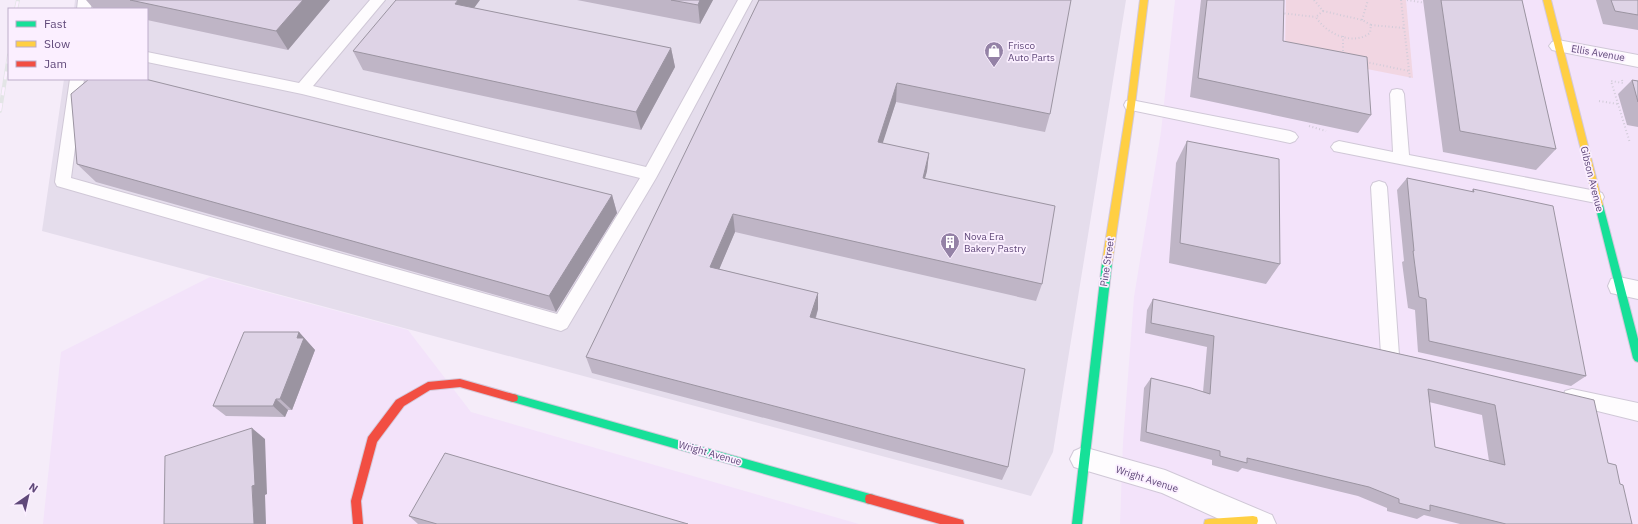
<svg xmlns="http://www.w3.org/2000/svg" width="1638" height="524" font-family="'IBM Plex Sans',sans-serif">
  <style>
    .residential { fill: #f3e3fa }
    .industrial { fill: #e5ddec }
    .green { fill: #f1d6e2 }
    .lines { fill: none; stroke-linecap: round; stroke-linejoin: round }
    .lane-casing { stroke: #d0c8d7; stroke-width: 2 }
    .street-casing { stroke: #d0c8d7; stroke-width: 2 }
    .fast-casing { stroke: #d3c9da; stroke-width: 2 }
    .slow-casing { stroke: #d3c9da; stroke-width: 2 }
    .jam-casing { stroke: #d3c9da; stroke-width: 2 }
    .path { stroke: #d2ccd9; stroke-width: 2; stroke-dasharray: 1 2.5; stroke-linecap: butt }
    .lane { fill: #fefcfe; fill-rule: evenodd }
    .street { fill: #fefcfe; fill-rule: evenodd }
    .fast { fill: #16e098; fill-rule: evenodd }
    .slow { fill: #ffcf43; fill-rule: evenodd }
    .jam { fill: #f24e42; fill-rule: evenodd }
    .rail-casing { stroke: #e3e5e6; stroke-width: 4 }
    .rail { stroke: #fbefff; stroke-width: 2.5; stroke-dasharray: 8; stroke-linecap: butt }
    .wall { fill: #bfb5c6; fill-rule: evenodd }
    .shaded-wall { fill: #9b94a1 }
    .building { fill: #ded3e6; stroke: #9b94a1; fill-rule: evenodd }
    .labels { text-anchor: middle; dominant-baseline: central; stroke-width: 3.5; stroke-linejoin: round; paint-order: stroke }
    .poi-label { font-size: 10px; fill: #60497a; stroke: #fbefff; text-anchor: start }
    .street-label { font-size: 10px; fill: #60497a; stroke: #fbefff }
  </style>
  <rect width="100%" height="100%" fill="#f5ecf9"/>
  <!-- residential -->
  <path class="residential" d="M1175 0H1638V524H1120L1123 442 1134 297 1161 132Z
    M210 277 408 330 471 412 859 524H43L61 352Z"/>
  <!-- industrial -->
  <path class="industrial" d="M75 0H1126L1053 452 1031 496 42 231 64 79H147V9H74Z"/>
  <!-- green -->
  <path class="green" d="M1286 0H1406L1413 78 1285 53Z"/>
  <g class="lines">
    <defs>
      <path id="lane" d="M78 0H92L91 9H77Z
        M370 0H385L313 86 646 167 738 0H752L656 178 567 328 561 331 57 186 55 182 70 79H84L71 178 557 314 640 178 302 94 147 62V52L299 83Z
        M1397 89 1402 90 1404 94 1409 155 1596 191 1602 193 1604 197 1602 201 1596 203 1334 151 1331 147 1334 143 1339 141 1393 152 1390 94 1392 90Z
        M1131 100 1290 131 1295 133 1298 137 1295 141 1290 143 1126 109 1124 105 1126 101Z
        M1379 181 1385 183 1387 187 1399 355 1396 361 1390 363 1384 361 1381 355 1371 187 1373 183Z
        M1572 389 1638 403V421L1565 403 1563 397 1565 391Z"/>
      <path id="street" d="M1558 40 1638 55V67L1552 50 1549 46 1552 42Z
        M1619 277 1638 281V299L1611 293 1608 286 1611 279Z
        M1083 447 1165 470 1272 515 1276 524H1230L1162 493 1074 467 1070 459 1074 451Z"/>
      <path id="fast" d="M1599 202 1603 205 1638 339V362L1635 361 1633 358 1595 205Z
        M1107 259 1110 260 1112 263 1082 524H1072L1102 263 1104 260Z
        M513 394 870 494 874 495 875 499 874 503 870 504 513 402 509 401 508 398 509 395Z"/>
      <path id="slow" d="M1140 0H1148L1135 105 1112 263 1110 266H1104L1102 263 1127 105Z
        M1543 0H1551L1603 205 1599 208 1595 205Z
        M1253 516 1257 517 1258 521 1257 524H1204L1205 520 1209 519Z"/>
      <path id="jam" d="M460 379 513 394 517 395 518 398 517 401 513 402 460 387 430 390 404 406 377 442 361 501 363 524H353L351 501 368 437 396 400 428 382Z
        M870 494 959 519 963 520 964 524H940L870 504 866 503 865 499 866 495Z"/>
    </defs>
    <!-- lane casing -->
    <use href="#lane" class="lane-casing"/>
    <!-- street casing -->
    <use href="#street" class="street-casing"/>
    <!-- fast casing -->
    <use href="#fast" class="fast-casing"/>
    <!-- slow casing -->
    <use href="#slow" class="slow-casing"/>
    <!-- jam casing -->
    <use href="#jam" class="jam-casing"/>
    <!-- path -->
    <path class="path" d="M1314 0 1323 11
      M1401 0 1410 79
      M1407 0 1426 3
      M1323 11 1362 20 1371 25 1370 33C1353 46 1326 34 1316 17Z
      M1281 13 1316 17
      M1362 20 1368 0
      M1371 25 1404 28
      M1343 36V54
      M1366 62 1409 71
      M1622 80 1623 83 1611 81 1630 143
      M1599 101 1618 104
      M1309 126 1326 131"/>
    <!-- lane -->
    <use href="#lane" class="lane"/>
    <!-- street -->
    <use href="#street" class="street"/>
    <!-- fast -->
    <use href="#fast" class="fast"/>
    <!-- slow -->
    <use href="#slow" class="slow"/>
    <!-- jam -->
    <use href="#jam" class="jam"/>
    <defs>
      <path id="rail" d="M16 9 18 0
        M0 111 9 55"/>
    </defs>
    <!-- rail casing -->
    <use href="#rail" class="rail-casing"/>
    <!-- rail -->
    <use href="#rail" class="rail"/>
  </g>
  <!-- wall -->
  <path class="wall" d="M86 0H330L288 50 147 20V9H97L93 8Z
    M577 0H713L700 24Z
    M759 0 1050 114 1045 132 896 102 882 143 929 153 927 171 925 178 1042 284 1036 301 735 232 719 269 818 293V309L816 318 1008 467 1002 480 592 373 586 357Z
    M1201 0H1284L1283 41 1371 115 1358 133 1190 97Z
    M1423 0H1522L1556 149 1536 170 1443 152Z
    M1596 0H1638V30L1603 24Z
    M474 8 671 48 675 67 641 130 363 70 353 51Z
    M1632 80 1638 81V127L1627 125 1618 94Z
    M1187 141 1280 264 1266 284 1169 263 1176 163Z
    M77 164 612 195 617 213 556 312 96 182Z
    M1407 178 1471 192 1473 189 1586 376 1571 386 1418 352 1415 310 1408 308 1402 262 1404 261 1397 190Z
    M1153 299 1431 361 1608 463 1620 484 1632 524H1460L1424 515 1417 519 1387 511V508L1358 496 1242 468 1238 472 1212 465V460L1140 441 1144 388 1151 378 1203 392 1207 347 1145 333 1147 310ZM1429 402 1482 415 1489 461 1435 447Z
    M299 332 315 350 292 410H288L285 417 226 416 213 406Z
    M409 516 688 524H418Z"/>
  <!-- shaded-wall -->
  <path class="shaded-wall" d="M303 0H330L288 50 276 31Z
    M458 0H480L463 23 455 4Z
    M700 0H713L700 24 698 5Z
    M671 48 675 67 641 130 636 112Z
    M897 83 896 102 877 161 878 142Z
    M929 153 927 171 920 196 923 178Z
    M612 195 617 213 556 312 549 296Z
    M733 214 735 232 713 284 710 267Z
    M818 293V309L811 333 810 317Z
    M299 332 315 350 292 410 280 399Z
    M276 399 288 410 285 417 273 406Z
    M252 428 265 439 267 494 265 495 266 524H254L252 486Z"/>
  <!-- building -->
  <path class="building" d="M130 0H303L276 31Z
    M396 0H458L455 4 671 48 636 112 353 51Z
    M671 0H700L698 5Z
    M759 0H1071L1050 114 897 83 878 142 929 153 923 178 1055 206 1042 284 733 214 710 267 818 293 810 317 1025 369 1008 467 586 357Z
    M1207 0H1284L1283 41 1367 57 1371 115 1198 78Z
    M1441 0H1522L1556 149 1460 131Z
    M1611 0H1638V15L1615 11Z
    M89 79H145L612 195 549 296 77 164 71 94Z
    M1632 80 1638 81V102Z
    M1187 141 1279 159 1280 264 1180 243Z
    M1407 178 1474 192 1473 189 1553 206 1586 376 1429 341 1426 299 1419 297 1413 251H1414Z
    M1153 299 1431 361 1594 400 1608 463 1616 465 1620 484 1623 485 1632 524H1506L1430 505V511L1399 503V499L1369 487 1247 458V463L1220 456V451L1146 432 1151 378 1191 388 1210 394 1214 336 1151 323ZM1428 389 1495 405 1505 465 1435 447Z
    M244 332H299L297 338H304L280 399H276L273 406H213Z
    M252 428 255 485 252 486 254 524H164L165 456Z
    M445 453 688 524H437L409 516Z"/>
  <!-- icons -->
  <defs>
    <symbol id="shop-pin" viewBox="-11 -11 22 30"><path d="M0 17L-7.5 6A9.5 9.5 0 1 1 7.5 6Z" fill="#9482a6" stroke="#fbefff"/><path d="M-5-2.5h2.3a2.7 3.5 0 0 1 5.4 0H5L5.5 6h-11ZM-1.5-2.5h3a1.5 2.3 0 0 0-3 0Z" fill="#fff"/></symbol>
    <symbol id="building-pin" viewBox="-11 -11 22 30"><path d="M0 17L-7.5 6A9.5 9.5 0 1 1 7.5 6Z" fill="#9482a6" stroke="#fbefff"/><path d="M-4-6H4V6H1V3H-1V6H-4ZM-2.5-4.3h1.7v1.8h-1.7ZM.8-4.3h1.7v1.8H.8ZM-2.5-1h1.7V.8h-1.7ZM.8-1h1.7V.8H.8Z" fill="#fff"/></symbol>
  </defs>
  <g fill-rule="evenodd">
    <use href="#shop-pin" x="983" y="40" width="22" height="30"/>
    <use href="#building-pin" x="939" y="231" width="22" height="30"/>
  </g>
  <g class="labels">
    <!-- poi labels -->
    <g class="poi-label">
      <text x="1008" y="45">Frisco<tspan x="1008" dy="12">Auto Parts</tspan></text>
      <text x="964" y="236">Nova Era<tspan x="964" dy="12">Bakery Pastry</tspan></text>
    </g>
    <!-- street labels -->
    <g class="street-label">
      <text transform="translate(1598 53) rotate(10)">Ellis Avenue</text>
      <text transform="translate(1592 179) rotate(76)">Gibson Avenue</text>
      <text transform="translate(1107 262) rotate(-82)">Pine Street</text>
      <text transform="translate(710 453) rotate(16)">Wright Avenue</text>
      <text transform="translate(1147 479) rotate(18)">Wright Avenue</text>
    </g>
  </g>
  <!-- legend -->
  <rect x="8" y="8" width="140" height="72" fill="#fbefff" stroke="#bdadca"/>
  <rect x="16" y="21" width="20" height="6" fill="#16e098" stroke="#bdadca"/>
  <text x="44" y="28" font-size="12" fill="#60497a">Fast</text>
  <rect x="16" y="41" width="20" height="6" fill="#ffcf43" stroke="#bdadca"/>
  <text x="44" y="48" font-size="12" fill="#60497a">Slow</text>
  <rect x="16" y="61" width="20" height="6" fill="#f24e42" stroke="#bdadca"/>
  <text x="44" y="68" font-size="12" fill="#60497a">Jam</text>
  <!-- north arrow -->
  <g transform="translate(28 496) rotate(34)" stroke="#fbefff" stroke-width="3" paint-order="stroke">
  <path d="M0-3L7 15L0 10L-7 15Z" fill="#60497a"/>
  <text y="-6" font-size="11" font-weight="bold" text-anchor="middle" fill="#60497a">N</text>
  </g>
</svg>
